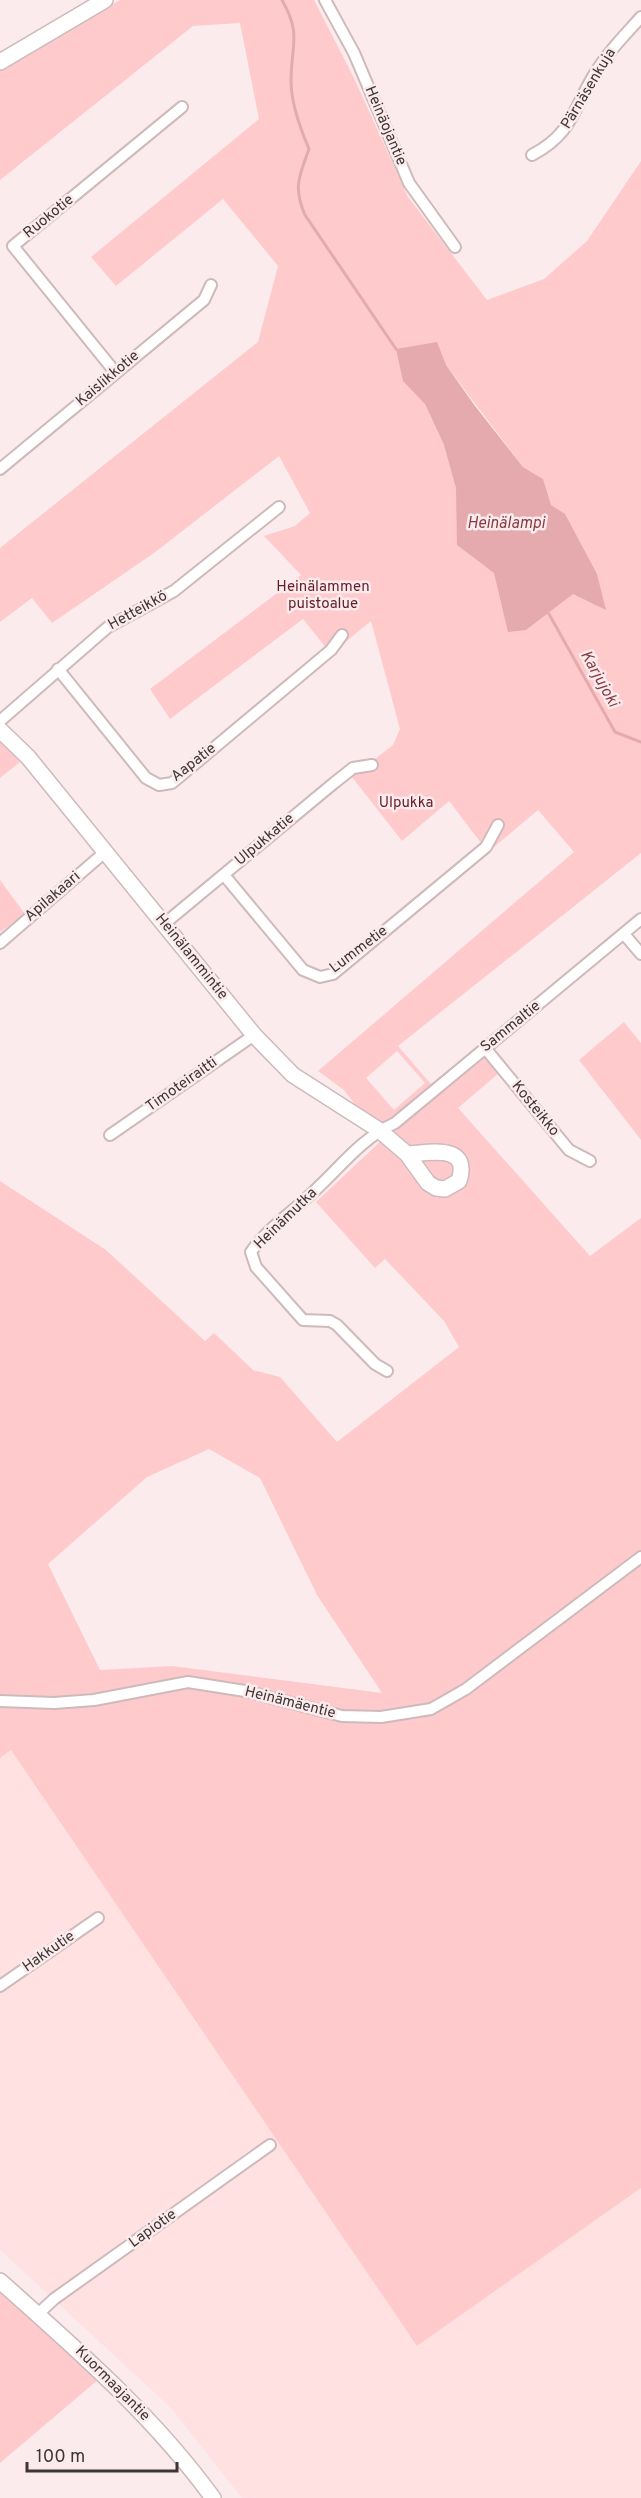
<svg xmlns="http://www.w3.org/2000/svg" width="641" height="2498" font-family="Overpass,sans-serif">
  <style>
    .built { fill: #ffe1e2 }
    .green { fill: #ffcacc; fill-rule: evenodd }
    .water { fill: #e5aaad }
    .lines { fill: none; stroke-linecap: round; stroke-linejoin: round }
    .stream { stroke: #e5aaad; stroke-width: 3 }
    .street-casing { stroke: #cebabb; stroke-width: 14 }
    .secondary-casing { stroke: #cebabb; stroke-width: 18 }
    .street { stroke: #fff; stroke-width: 10 }
    .secondary { stroke: #fff; stroke-width: 15 }
    .labels { text-anchor: middle; dominant-baseline: central; stroke-width: 5; stroke-linejoin: round; paint-order: stroke }
    .street-label { font-size: 15px; fill: #3e3636; stroke: #fcebec }
    .park-label { font-size: 15px; fill: #631e28; stroke: #fcebec }
    .water-label { font-size: 16px; font-style: italic; fill: #853d44; stroke: #fcebec }
  </style>
  <rect width="100%" height="100%" fill="#fcebec"/>
  <!-- built -->
  <path class="built" d="M11 1750 417 2346 641 2188V2498H242L170 2407 0 2250V1758Z"/>
  <!-- green -->
  <path class="green" d="M120 0H314L354 78 408 197 487 300 544 279 587 241 641 161V853L398 1046 437 1091 481 1054 499 1073 458 1108 590 1256 641 1218V2188L417 2346 11 1750 0 1758V1181L106 1250 205 1341 214 1333 253 1370 280 1377 337 1442 459 1347 444 1321 385 1259 375 1268 316 1202 382 1140 344 1090 318 1071 574 852 538 810 488 852 449 801 402 841 352 777 393 745 400 729 371 621 331 654 303 619 170 719 150 689 301 575 264 536 295 526 310 513 279 456 154 553 52 623 32 598 0 622V548L258 342 278 266 223 199 116 286 91 257 259 119 240 23 193 26 0 180V69ZM446 365 523 467 543 479 444 445 425 404ZM397 1051 425 1083 394 1110 366 1078ZM209 1449 260 1478 317 1595 382 1693 172 1666 100 1670 48 1564 147 1477Z
    M0 742 20 762 0 778Z
    M0 880 25 914 0 932Z
    M624 1022 641 1043V1140L579 1060Z
    M0 2291 99 2379 0 2463Z"/>
  <!-- water -->
  <path class="water" d="M437 342 446 365 475 406 523 467 543 479 551 505 565 514 597 574 606 610 573 594 526 630 508 632 494 573 457 545 456 488 444 445 425 404 403 381 396 349Z"/>
  <g class="lines">
    <!-- stream -->
    <path class="stream" d="M282 0C302 35 291 45 291 81 291 104 300 128 309 149 299 176 293 188 305 215L396 349
      M549 614 615 732 641 742"/>
    <defs>
      <path id="street" d="M325 0 354 53 409 183 455 247
        M532 155C572 134 572 111 594 75 607 53 624 36 641 17
        M115 372 13 246 182 107
        M0 469 204 300 211 285
        M58 669 146 778 159 785 172 783 331 650 342 635
        M0 721 108 627 174 591 279 507
        M224 875 303 970 320 977 333 974 486 847 498 825
        M164 924 334 783 353 768 372 765
        M624 934 641 954
        M0 943 105 852
        M485 1048 569 1150 590 1161
        M110 1135 254 1035
        M387 1371 375 1364 337 1325 330 1321 303 1320 256 1267 251 1252C267 1229 291 1213 311 1194 339 1169 360 1139 395 1123L641 919
        M0 1701 54 1703 94 1700 188 1682 245 1691 342 1716 381 1717 431 1709 466 1689 641 1557
        M0 1986 98 1918
        M38 2314 54 2299 270 2145"/>
      <path id="secondary" d="M0 62 105 0
        M0 730 28 757 254 1035 293 1075 379 1130 407 1154 428 1183 436 1188 445 1189 459 1181C471 1143 429 1153 407 1154
        M0 2281C76 2349 152 2414 213 2498"/>
    </defs>
    <!-- street casing -->
    <use href="#street" class="street-casing"/>
    <!-- secondary casing -->
    <use href="#secondary" class="secondary-casing"/>
    <!-- street -->
    <use href="#street" class="street"/>
    <!-- secondary -->
    <use href="#secondary" class="secondary"/>
  </g>
  <g class="labels">
    <!-- street labels -->
    <g class="street-label">
      <text transform="translate(589 89) rotate(-59)">Pärnäsenkuja</text>
      <text transform="translate(385 126) rotate(67)">Heinäojantie</text>
      <text transform="translate(49 217) rotate(-39)">Ruokotie</text>
      <text transform="translate(108 379) rotate(-40)">Kaislikkotie</text>
      <text transform="translate(138 611) rotate(-29)">Hetteikkö</text>
      <text transform="translate(194 763) rotate(-38)">Aapatie</text>
      <text transform="translate(265 840) rotate(-40)">Ulpukkatie</text>
      <text transform="translate(53 897) rotate(-41)">Apilakaari</text>
      <text transform="translate(359 950) rotate(-37)">Lummetie</text>
      <text transform="translate(191 957) rotate(51)">Heinälammintie</text>
      <text transform="translate(511 1027) rotate(-39)">Sammaltie</text>
      <text transform="translate(182 1085) rotate(-35)">Timoteiraitti</text>
      <text transform="translate(535 1109) rotate(51)">Kosteikko</text>
      <text transform="translate(286 1219) rotate(-44)">Heinämutka</text>
      <text transform="translate(290 1703) rotate(14)">Heinämäentie</text>
      <text transform="translate(49 1952) rotate(-35)">Hakkutie</text>
      <text transform="translate(153 2229) rotate(-36)">Lapiotie</text>
      <text transform="translate(112 2384) rotate(45)">Kuormaajantie</text>
    </g>
    <!-- park labels -->
    <g class="park-label">
      <text x="323" y="587">Heinälammen<tspan x="323" dy="17">puistoalue</tspan></text>
      <text x="406" y="803">Ulpukka</text>
    </g>
    <!-- water labels -->
    <g class="water-label">
      <text x="506" y="524">Heinälampi</text>
      <text transform="translate(599 679) rotate(61)">Karjujoki</text>
    </g>
  </g>
  <!-- scale -->
  <path d="M27 2462v9h150v-9" fill="none" stroke="#3e3636" stroke-width="3"/>
  <text x="36" y="2462" font-size="18" fill="#3e3636" stroke="#fcebec" stroke-width="4.5" paint-order="stroke">100 m</text>
</svg>
